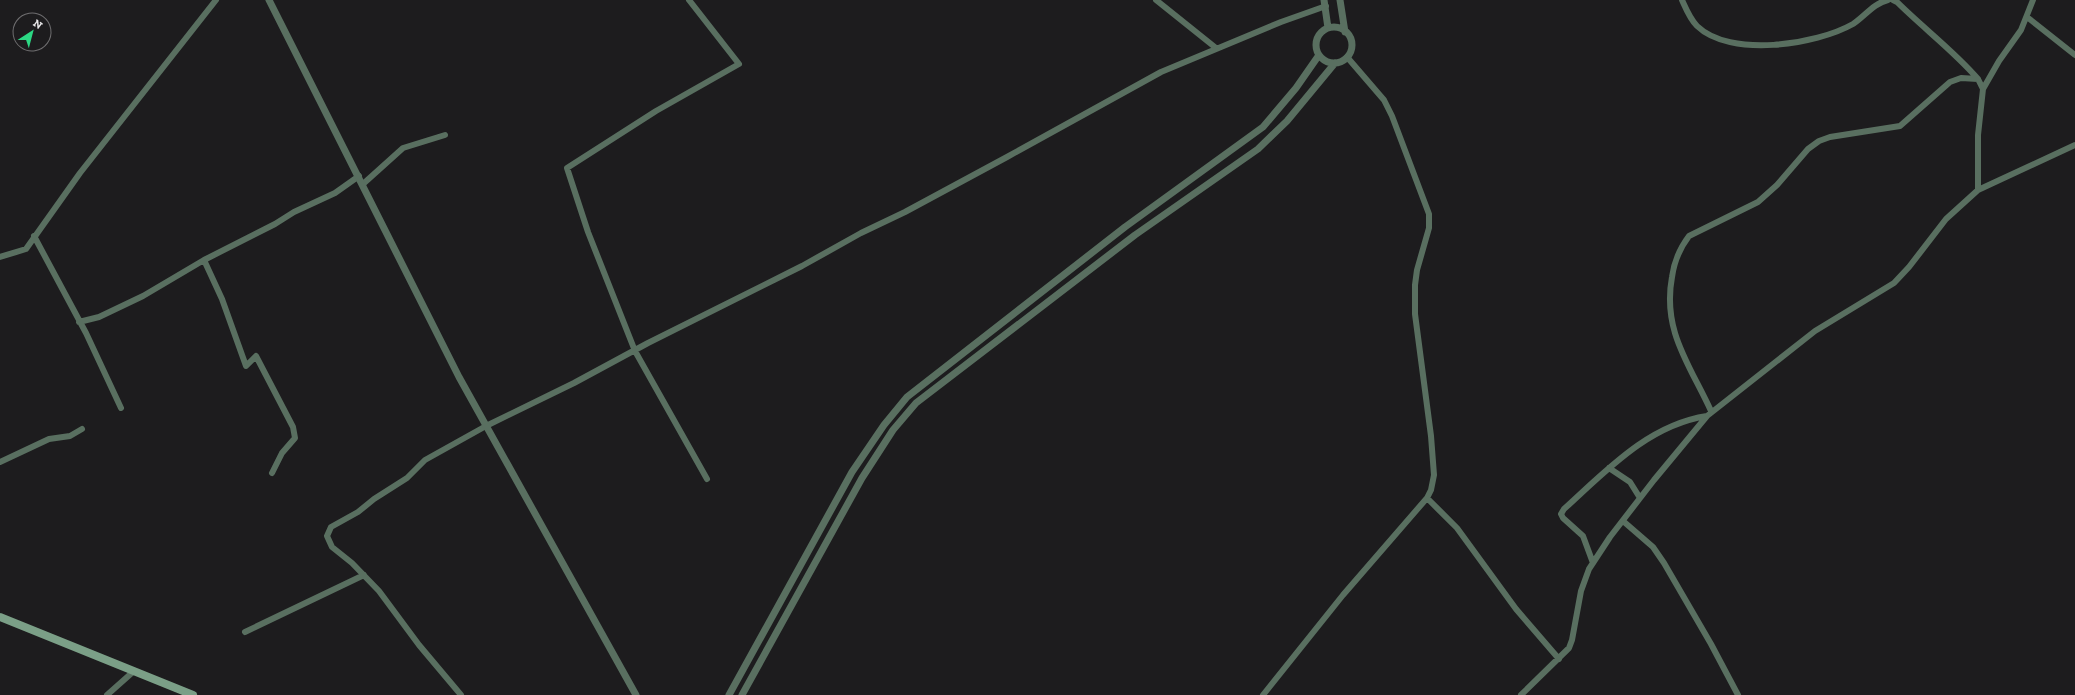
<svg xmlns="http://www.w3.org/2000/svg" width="2075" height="695" font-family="'Zilla Slab',serif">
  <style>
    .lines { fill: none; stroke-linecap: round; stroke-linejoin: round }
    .minor { stroke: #596f60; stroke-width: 6 }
    .tertiary { stroke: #596f60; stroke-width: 7 }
    .secondary { stroke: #7b9f87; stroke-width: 8 }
  </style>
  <rect width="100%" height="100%" fill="#1d1c1e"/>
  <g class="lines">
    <!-- minor -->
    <path class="minor" d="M689 0 739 64 656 111 567 168 588 232 635 351 707 479
      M1156 0 1216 48
      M1682 0C1686 9 1690 19 1697 26 1730 58 1816 45 1853 24 1864 17 1874 3 1888 0
      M1893 0 1897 2C1923 28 1954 51 1978 79
      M2027 17 2075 55
      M363 184 403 148 445 135
      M1978 190 2075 145
      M34 236 86 333 121 408
      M0 257 26 249 80 173 216 0
      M204 260 222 299 246 366 256 356 293 427 295 438 282 453 272 473
      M79 322 99 317 143 296 204 260 275 224 294 212 335 193 359 176
      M1711 411C1690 365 1662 331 1672 277 1674 262 1680 248 1689 236L1758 202 1777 185 1808 149 1819 141 1830 137 1900 126 1950 82 1961 78 1978 79 1983 89
      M0 462 49 439 70 436 82 429
      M1609 468 1630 482 1640 498
      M1427 498 1457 528 1516 609 1559 659
      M1623 521 1653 547 1664 563 1711 644 1738 695
      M1593 563 1583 536 1563 518 1561 514 1564 509C1606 471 1648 425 1707 416
      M245 632 364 575
      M107 695 134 671
      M461 695 419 645 379 591 352 563 332 547 327 536 331 527 358 512 374 499 407 478 425 460 486 426 574 383 648 343 802 266 861 233 905 212 1007 157 1161 72 1281 22 1326 6
      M1263 695 1343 595 1427 498 1431 490 1434 475 1431 436 1415 314V285L1417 270 1429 228V214L1392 116 1384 100 1347 57
      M1521 695 1569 648 1572 640 1581 591 1589 569 1610 537 1654 480 1707 416 1815 331 1894 283 1909 267 1946 219 1978 190V135L1983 89 1999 61 2021 30 2033 0"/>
    <!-- tertiary -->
    <path class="tertiary" d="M269 0 459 377 636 695
      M1324 0 1328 28
      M1340 0 1345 32
      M1316 45a18 18 0 1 1 36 0a18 18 0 1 1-36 0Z
      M729 695 852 472 884 425 907 397 1125 227 1263 127 1296 88 1319 55
      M742 695 862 478 893 430 916 403 1135 235 1258 149 1287 121 1335 63"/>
    <!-- secondary -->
    <path class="secondary" d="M0 617 193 695"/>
  </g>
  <!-- north arrow -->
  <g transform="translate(32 32) rotate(36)"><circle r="19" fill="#1d1c1e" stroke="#6f6e70"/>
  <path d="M0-3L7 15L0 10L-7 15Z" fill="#2cd884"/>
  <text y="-6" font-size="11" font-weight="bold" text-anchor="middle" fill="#e9e8ea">N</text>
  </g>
</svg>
